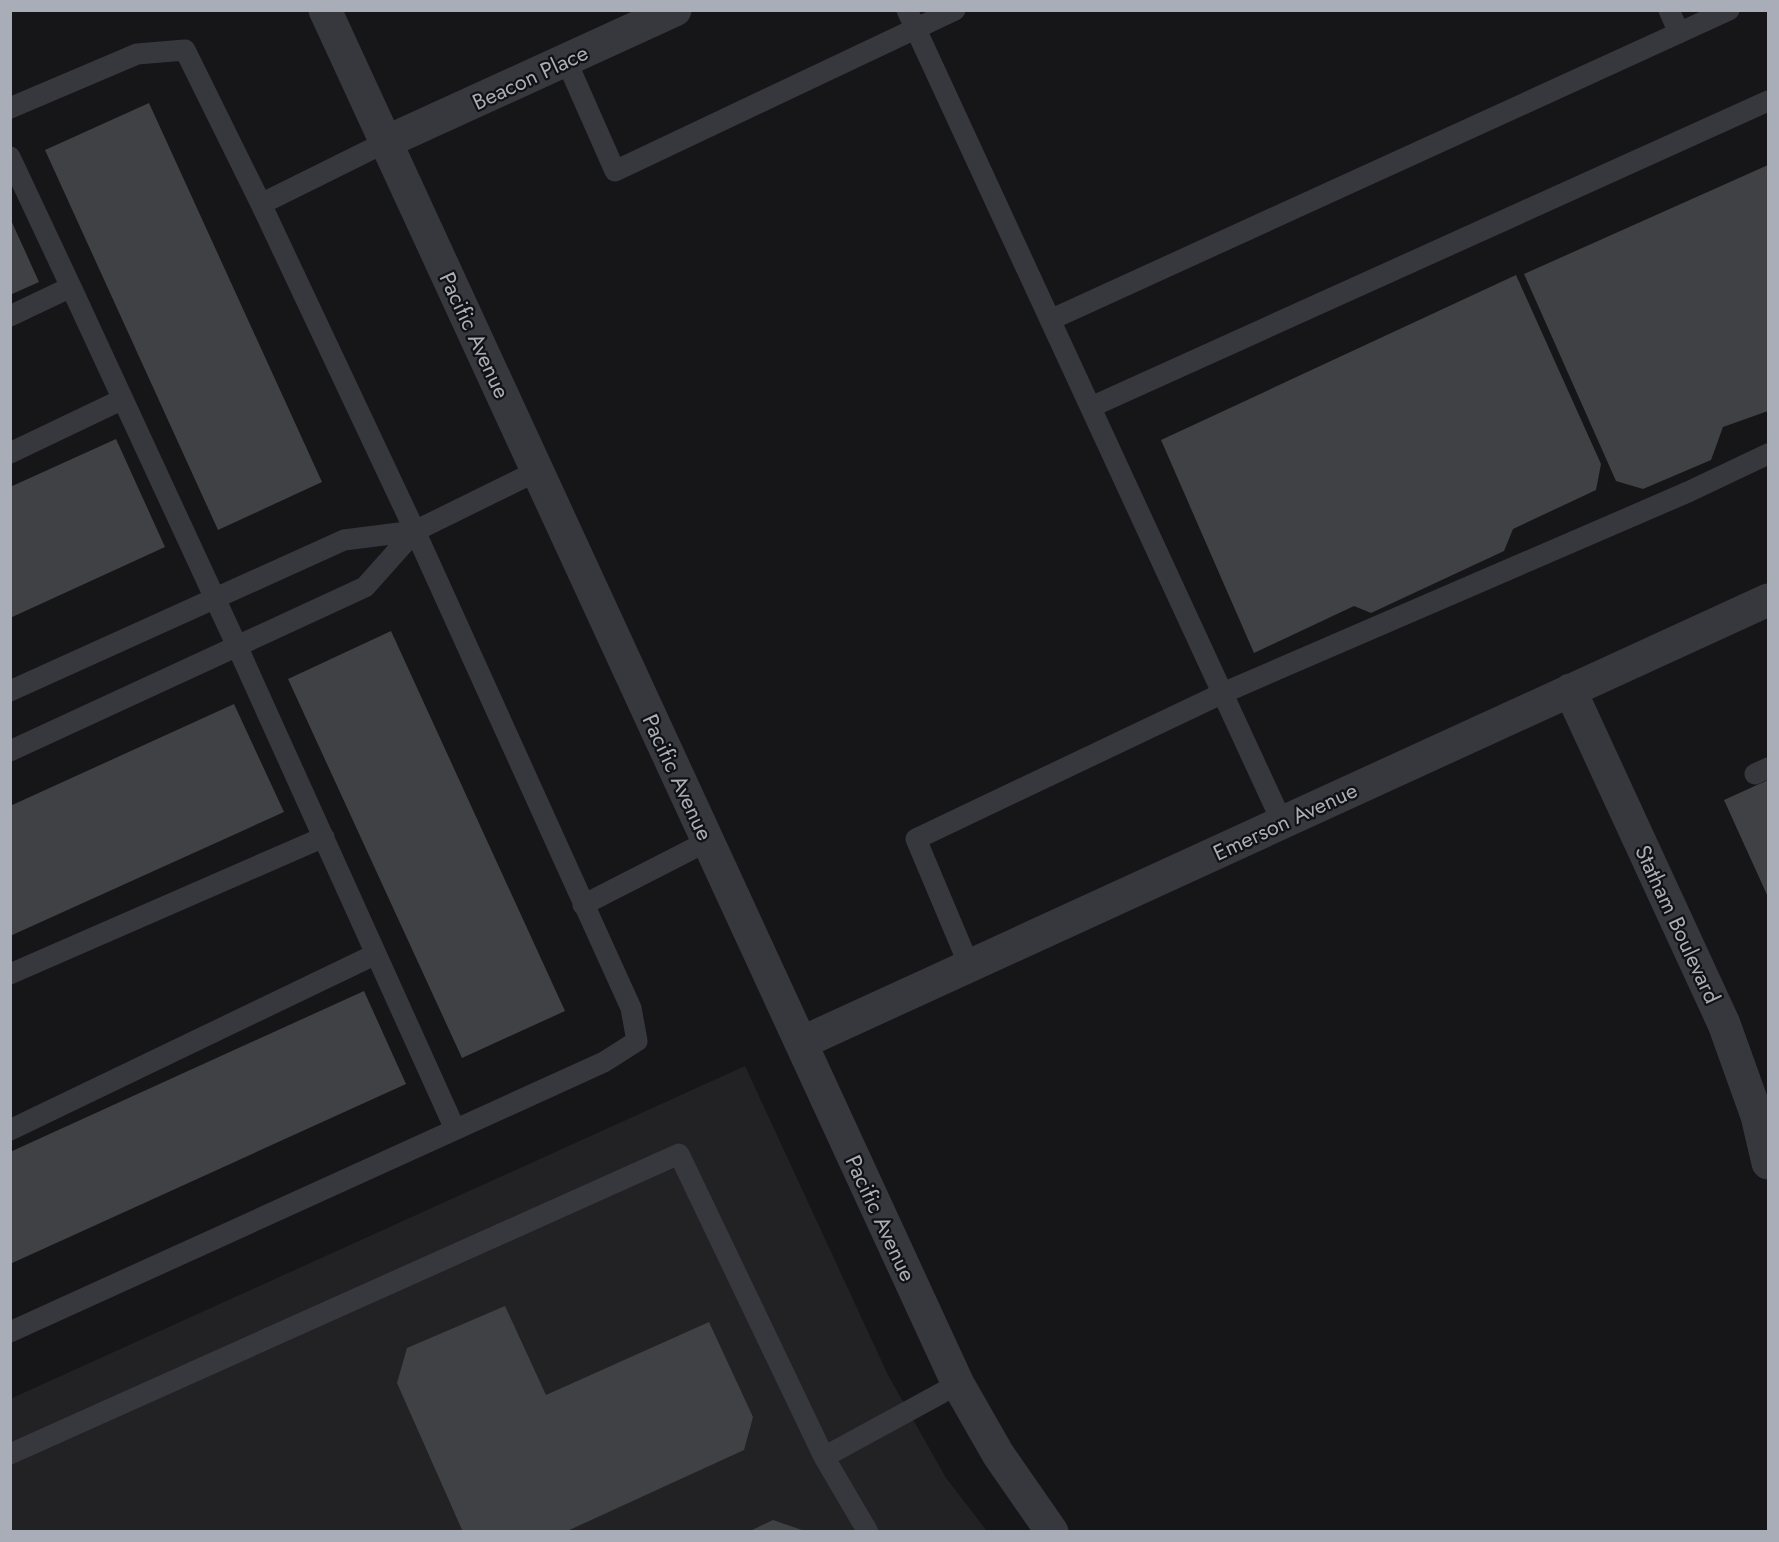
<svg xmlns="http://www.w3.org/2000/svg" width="1779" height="1542" font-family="Jost,sans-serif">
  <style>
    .built { fill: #222225 }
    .building { fill: #404145 }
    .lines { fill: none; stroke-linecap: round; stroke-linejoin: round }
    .service { stroke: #37383d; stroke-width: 21 }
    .minor { stroke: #37383d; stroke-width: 33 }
    .tertiary { stroke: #37383d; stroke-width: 33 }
    .labels { text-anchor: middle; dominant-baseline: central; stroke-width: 4.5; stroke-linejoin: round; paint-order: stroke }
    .street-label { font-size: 22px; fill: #a8adb8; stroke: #111113 }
  </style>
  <rect width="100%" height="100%" fill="#161618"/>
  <!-- built -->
  <path class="built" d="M745 1066 888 1375 946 1478 987 1531H11L10 1399Z"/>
  <!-- building -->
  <path class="building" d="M149 103 322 482 218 530 45 150Z
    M1768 165V411L1723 427 1711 460 1643 489 1616 481 1524 274Z
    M10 218 39 282 10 295Z
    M1516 275 1601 464 1596 490 1513 529 1504 551 1371 613 1354 606 1254 653 1161 440Z
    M116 439 165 547 10 618V487Z
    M391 631 565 1011 462 1058 288 679Z
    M234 704 284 812 10 936V806Z
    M1768 780V897L1724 800Z
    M364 991 406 1084 10 1264V1152Z
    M505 1306 546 1395 709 1322 753 1417 744 1450 565 1532H463L397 1383 407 1348Z
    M773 1520 805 1531V1532H748Z"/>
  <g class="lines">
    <!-- service -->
    <path class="service" d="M907 10 1282 822
      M1669 10 1679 33
      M566 60 615 171 955 10
      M10 108 137 54 185 50 261 204 415 531 631 1008 637 1041 604 1062 10 1332
      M10 157 71 287 10 316
      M261 204 386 142
      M71 287 237 646 455 1129
      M1050 320 1729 10
      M1091 407 1768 101
      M10 453 123 399
      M10 691 344 540 415 531 537 471
      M10 751 365 587 415 531
      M1755 774 1768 768
      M583 905 708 841
      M969 965 916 839 1223 693 1688 492 1768 454
      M10 974 324 837
      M10 1130 376 954
      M10 1454 679 1154 824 1457 958 1384
      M824 1457 868 1532"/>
    <!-- minor -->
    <path class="minor" d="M386 142 675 10"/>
    <!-- tertiary -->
    <path class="tertiary" d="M325 10 958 1384 998 1454 1052 1532
      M1570 690 1724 1024 1757 1116 1768 1163
      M801 1043 1768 600"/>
  </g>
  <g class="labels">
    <!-- street labels -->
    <g class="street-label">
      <text transform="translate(530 77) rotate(-25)">Beacon Place</text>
      <text transform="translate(475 335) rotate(65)">Pacific Avenue</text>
      <text transform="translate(678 777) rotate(65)">Pacific Avenue</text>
      <text transform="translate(1285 821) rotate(-25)">Emerson Avenue</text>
      <text transform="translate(1678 924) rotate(65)">Statham Boulevard</text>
      <text transform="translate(881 1218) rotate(65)">Pacific Avenue</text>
    </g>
  </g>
  <!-- border -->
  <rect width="1779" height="1542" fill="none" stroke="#a8adb8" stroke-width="24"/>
</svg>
